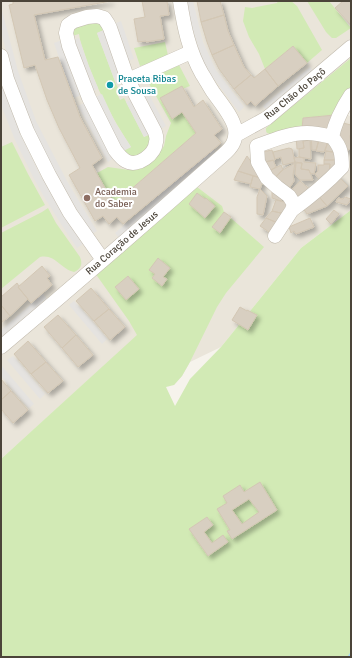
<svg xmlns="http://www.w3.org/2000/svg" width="352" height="658" font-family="Signika,sans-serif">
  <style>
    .residential { fill: #eae5da }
    .green { fill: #d2eab5 }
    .parking { fill: #e5e3e0 }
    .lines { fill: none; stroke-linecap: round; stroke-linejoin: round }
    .stream { stroke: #a9d4f2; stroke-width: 3 }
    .building { fill: #d8cfc1; stroke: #d3c7b4; fill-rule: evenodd; filter: url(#shadow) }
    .minor-casing { stroke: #c2bbae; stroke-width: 15 }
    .minor { stroke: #fff; stroke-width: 14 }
    .culture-dot { fill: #0f9aa8; stroke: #fff; stroke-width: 1.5 }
    .education-dot { fill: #8d6e63; stroke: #fff; stroke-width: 1.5 }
    .labels { text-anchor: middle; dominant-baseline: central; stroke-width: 4; stroke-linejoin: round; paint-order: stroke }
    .culture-label { font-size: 10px; fill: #0d838f; stroke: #fff; text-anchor: start }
    .street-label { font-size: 10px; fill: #4b4439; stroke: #fff }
    .education-label { font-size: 10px; fill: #785e54; stroke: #fff; text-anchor: start }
  </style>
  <defs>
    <filter id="shadow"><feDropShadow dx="3.5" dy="3.5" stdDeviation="2" flood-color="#0004"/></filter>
  </defs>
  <rect width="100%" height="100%" fill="#f6f3ec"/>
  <!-- residential -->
  <path class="residential" d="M1 1H351V99L344 112 351 117V210L301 248 221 347 190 362 182 376 174 385 137 336 1 459Z"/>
  <!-- green -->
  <path class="green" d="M278 1H291L297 6 322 50 307 63 293 46 265 69 259 54 249 37 243 21 245 7 252 8 277 3Z
    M307 1H329L351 28 336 38H332L326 32Z
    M95 21 103 25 104 30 97 33 116 84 119 90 116 91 120 100 124 98 144 137 150 134V143L144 154 132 157 123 151 131 147C112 118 96 88 85 55 83 48 80 42 79 34L72 36 73 30 77 27Z
    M165 42 169 60 140 66 134 48Z
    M351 58V89L335 115 303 118 302 129 270 134C266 133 266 132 266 128Z
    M179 65 190 86 160 98 172 118 182 112 196 133 114 204 97 173 108 167 129 170H136L142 168 153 160 162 149 164 146 166 136 171 123 147 80Z
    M12 142 28 174 45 205 1 228V147Z
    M197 187 222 206 224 212 264 247 226 293 217 307 190 362 182 376 174 385 166 387 175 406 190 379 221 347 301 248 351 210V657H1V459L137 335 129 321 95 273Z
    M48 208 56 223 80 257C83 264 81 269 74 272 60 269 56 254 40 257L1 289V233L42 212Z"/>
  <!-- parking -->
  <path class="parking" d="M186 1H193L203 42 216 70 244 107 239 112 211 75 203 61 197 44 191 23Z
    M1 7 18 71 36 121 67 181 97 231 92 234 74 206 40 146 12 73 1 32Z
    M121 21 134 59 127 61 114 24Z
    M104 30 124 81 116 84 97 33Z
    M79 38 88 64 98 88 92 92 72 40Z
    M62 40 81 95 74 98 63 69 54 43Z
    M310 67 314 72 267 111 263 106Z
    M1 80 22 138 39 173 62 212 83 244 77 248 68 235 44 197 33 177 15 140 1 105Z
    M147 91 166 126 159 130 140 95Z
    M102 94 115 122 131 147 123 151 94 98Z
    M133 99 150 134 144 137 126 102Z
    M86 102 114 158 108 162 78 106Z
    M213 149 217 154 119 238 115 233Z
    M43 294 47 299 1 338V330Z
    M74 301 107 339 102 344 69 305Z
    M13 356 45 394 40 399 7 360Z
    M1 365 34 404 29 408 1 376Z"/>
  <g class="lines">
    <!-- stream -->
    <path class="stream" d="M349 657 351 654"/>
  </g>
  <!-- building -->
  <path class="building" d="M15 1H111L34 15 45 60 58 57 80 117 102 158 92 165 114 204 196 133 182 112 172 119 160 98 182 86 194 107 203 100 222 129 214 135 221 143 123 224 117 217 109 224 103 216 95 221 69 175 80 168 59 128 47 100 35 65 24 68 9 5 13 4V2Z
    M142 1H167L169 15 160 16 164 39 146 42V41L138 42 134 19 145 17Z
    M197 1H220L224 15 201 22Z
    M343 1H351V23L350 24 335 8Z
    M224 15 228 31 234 45 212 55 207 42 201 22Z
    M234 45 244 67 251 75 234 89 219 69 212 55Z
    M293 46 307 63 278 86 265 69Z
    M265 69 278 86 255 106 251 101 247 105 234 89 251 75 254 78Z
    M335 115 329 132 302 129 303 118Z
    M339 122 351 125V133L350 136 351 149 341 152 335 134Z
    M310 135V140L303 141 304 148 297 149 296 136Z
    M311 135 320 136 316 150H312Z
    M320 136 329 139 324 152 316 151Z
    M329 139 340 153 325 151Z
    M310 140 311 159 299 157V149L304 148 303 141Z
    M289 148 292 149 295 162 283 165 281 157 275 159 273 152Z
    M272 150 275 160 265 162 262 152Z
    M326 151 340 153 339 160H324Z
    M247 156 260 174 258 177 238 171Z
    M299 157 304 158V162L316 163 314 174 310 173 309 170 301 169 302 163 295 162 294 158Z
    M273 160 276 167 267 172 265 162Z
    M324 160H339L329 173 330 164H324Z
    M295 163 293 175 294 181 288 190 273 180 281 171Z
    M296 163H302L301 169 309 170 313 180H300L295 174Z
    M324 164H330L329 173 320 180 315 174 318 171V165H324Z
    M281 165 283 170 273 180 267 172Z
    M238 171 253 176 251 184 234 180Z
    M336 174 348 186 327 206 315 192Z
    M253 176 264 179 260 189 250 187Z
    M300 181 312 191 298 202 289 193Z
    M260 189 267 196 263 215 257 214V197Z
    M272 191 284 195 281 201 272 198Z
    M315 192 327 206 307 214 300 204Z
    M197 193 205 199 206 198 215 206 205 218 189 204Z
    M345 197 351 199 347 205 336 202 338 198 343 199Z
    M276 200 288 203 285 214 272 211Z
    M334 210 339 214 331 224 326 219Z
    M272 211 285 214 280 224 266 218Z
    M224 212 231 217 220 233 212 227Z
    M266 218 280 224 272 234 260 226Z
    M310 218 314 227 296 234 294 231 291 233 289 227Z
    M158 258 170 268 163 277 167 279 162 286 152 278 155 274 149 270Z
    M42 266 50 276 47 278 52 285 31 303 18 287Z
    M128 276 139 289 126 300 115 287Z
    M17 283 19 286 18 287 28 299 10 316 1 305V297Z
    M91 288 109 309 94 321 76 301Z
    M1 305 10 316 1 323Z
    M240 307 247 311V310L257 315 248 330 232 320Z
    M109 309 125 327 110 340 94 321Z
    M58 315 76 335 62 348 44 327Z
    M76 335 93 355 78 367 62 348Z
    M28 341 46 362 31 374 14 354Z
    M46 362 63 381 48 393 31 374Z
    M1 379 11 391 1 400Z
    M11 391 28 410 13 423 1 409V400Z
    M260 482 277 510 232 539 227 531 230 530 217 509 227 503 223 496 240 485 244 492ZM249 499 259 512 242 524 232 510Z
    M207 517 213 525 204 532 212 543 223 535 228 542 208 556 189 529Z"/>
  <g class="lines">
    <defs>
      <path id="minor" d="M1 56 7 79 27 131 49 175 70 213 103 260
        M128 80 155 132C156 135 157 139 156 142 155 154 138 168 126 161 122 159 118 154 115 150L89 98 69 46 66 33 68 25 74 21 87 17 97 16 104 18 108 24 110 28 128 80 191 52
        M236 135 267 118 351 47
        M257 146C273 140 290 133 307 133 315 133 324 135 332 137 335 123 343 107 351 95
        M257 146 258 162 267 178 277 187 289 196 294 204 292 210 275 236
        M292 210C310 197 327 183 342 167 342 154 341 147 332 137
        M1 347C76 284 150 220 223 155 231 148 237 141 235 129 233 117 220 102 213 92 209 86 206 80 202 74 189 51 184 27 180 1"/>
    </defs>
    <!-- minor casing -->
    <use href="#minor" class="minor-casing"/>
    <!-- minor -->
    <use href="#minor" class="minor"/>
  </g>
  <!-- markers -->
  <circle class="culture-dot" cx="110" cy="85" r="4"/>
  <circle class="education-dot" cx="87" cy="198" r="4"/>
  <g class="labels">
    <!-- culture labels -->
    <g class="culture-label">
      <text x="118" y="79">Praceta Ribas<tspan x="118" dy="12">de Sousa</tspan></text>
    </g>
    <!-- street labels -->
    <g class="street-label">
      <text transform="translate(295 94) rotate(-39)">Rua Chão do Paçô</text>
      <text transform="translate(122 243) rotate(-41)">Rua Coração de Jesus</text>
    </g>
    <!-- education labels -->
    <g class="education-label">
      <text x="95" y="192">Academia<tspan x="95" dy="12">do Saber</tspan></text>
    </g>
  </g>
  <!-- border -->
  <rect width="352" height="658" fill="none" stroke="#4b4439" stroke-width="4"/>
</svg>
